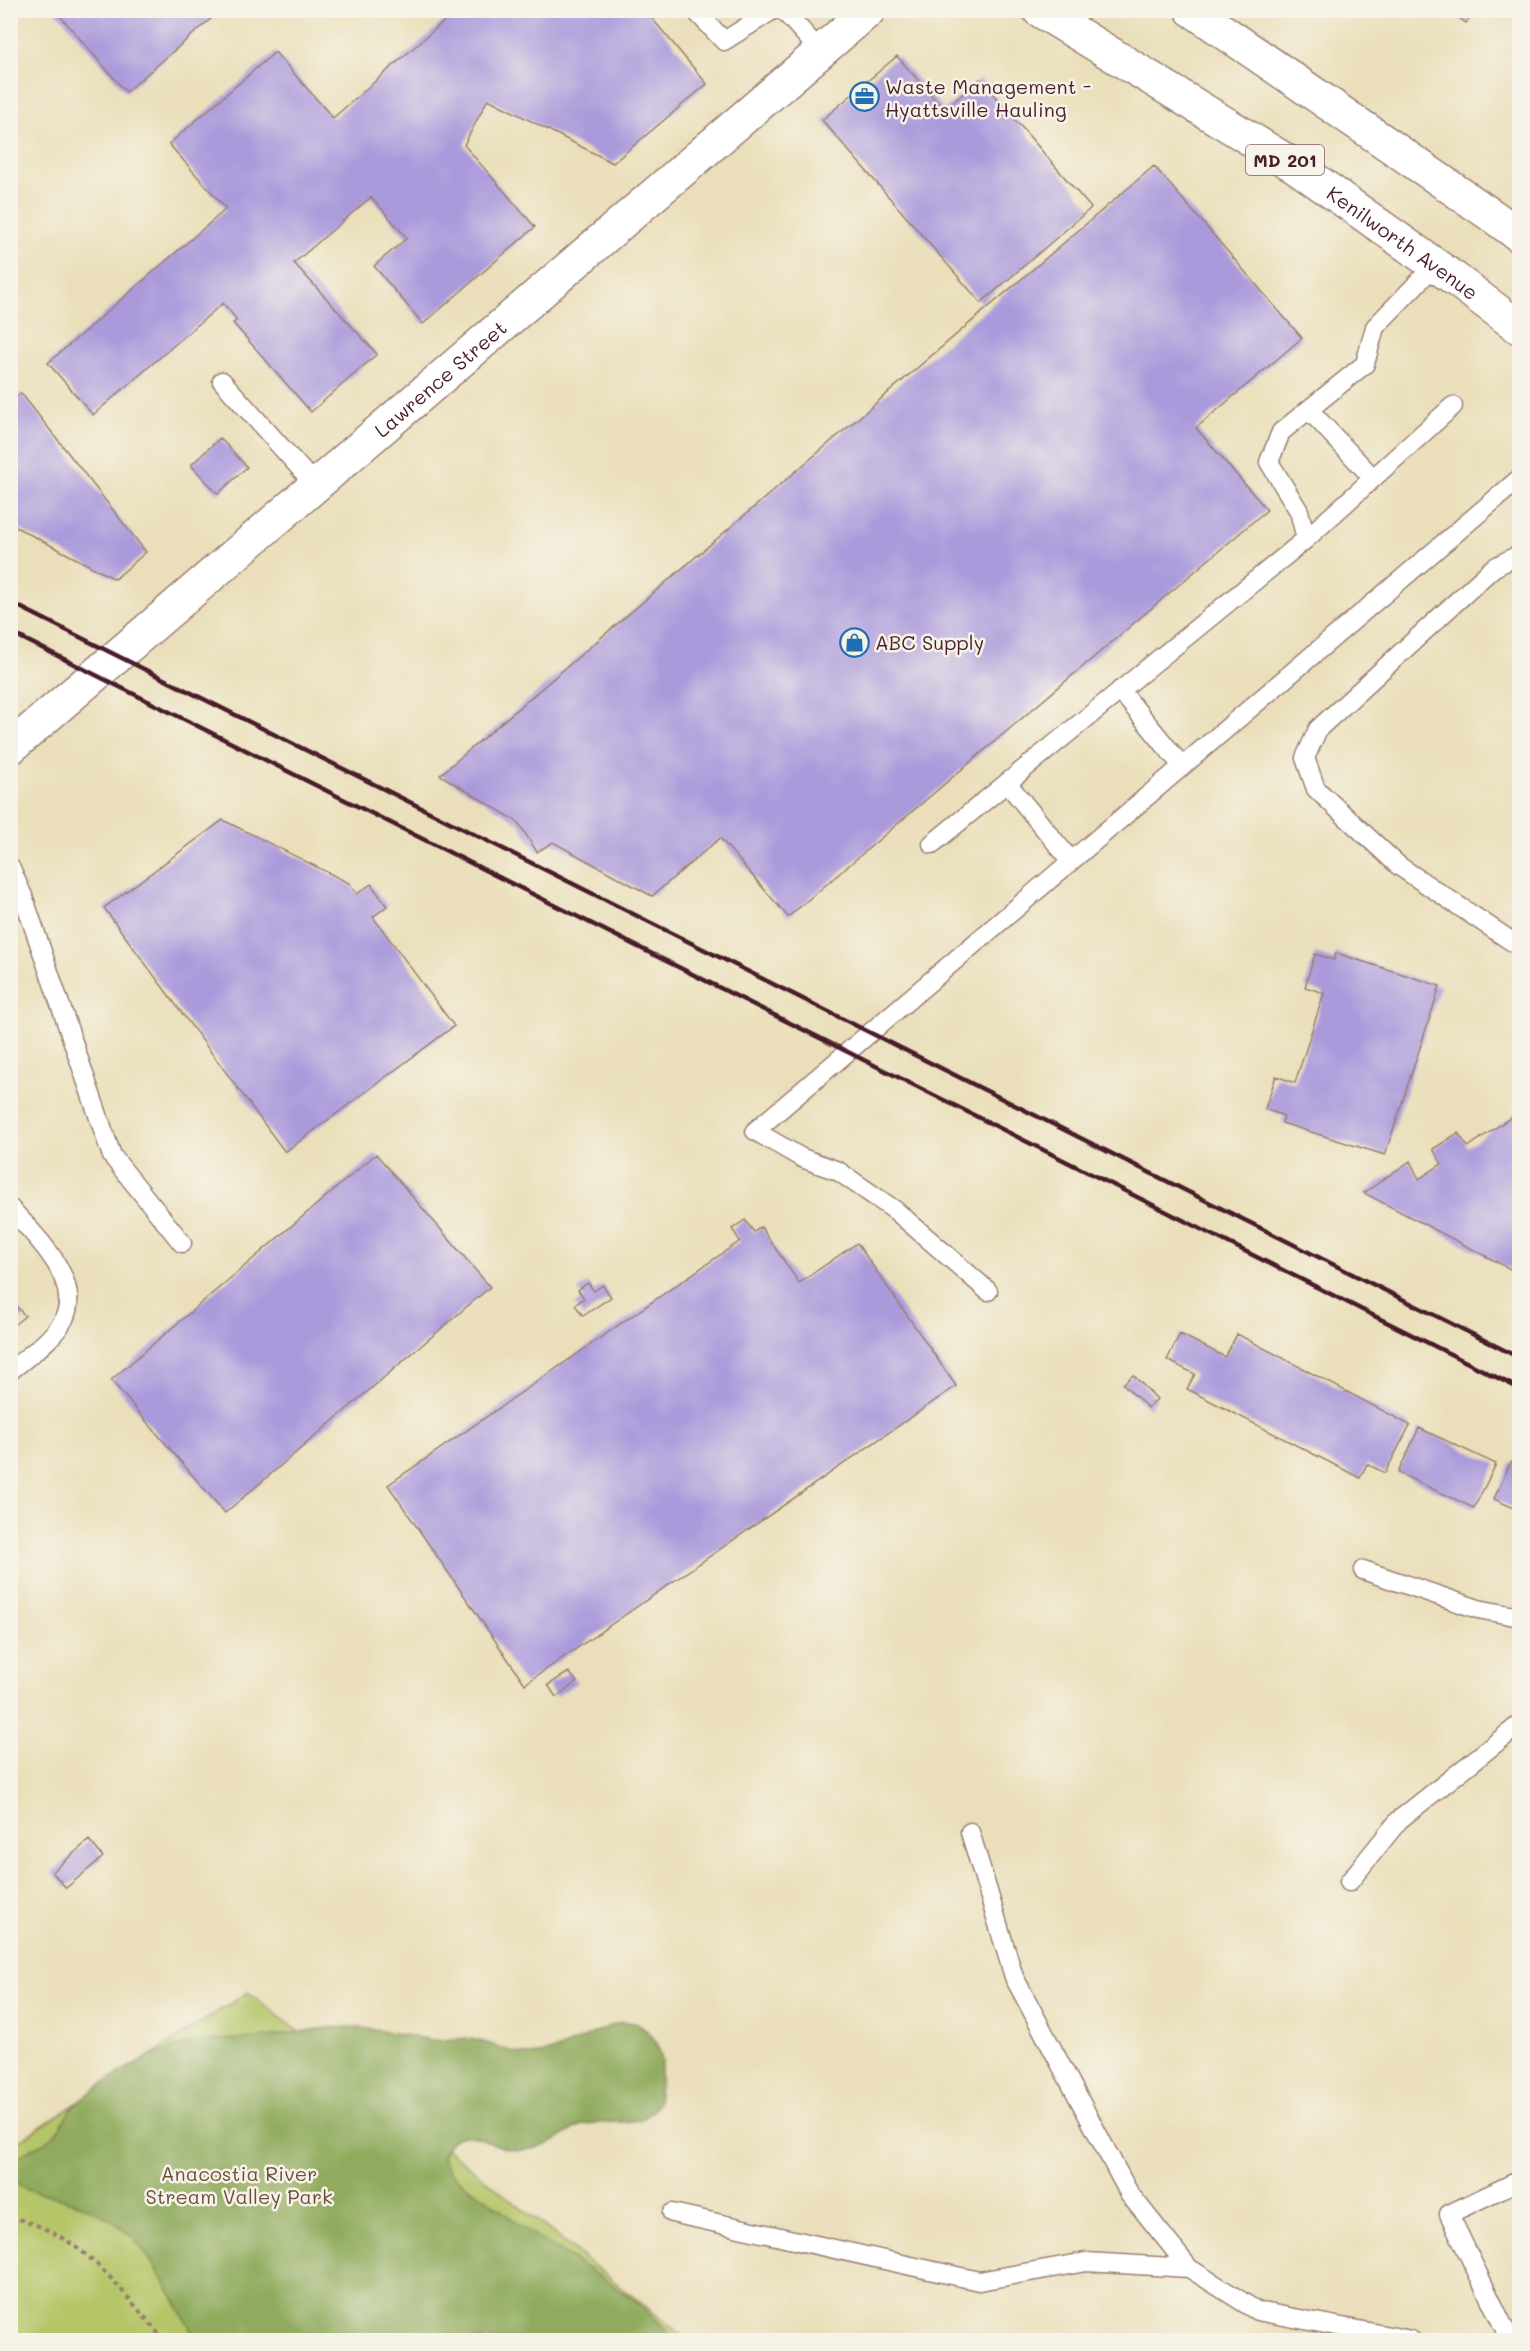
<svg xmlns="http://www.w3.org/2000/svg" width="1530" height="2351" font-family="Mali,sans-serif">
  <style>
    .green { fill: #b5c669; stroke: #80724a; stroke-width: 1.5 }
    .forest { fill: #90ab5d; stroke: #6d6544; stroke-width: 1.5 }
    .building { fill: #aa9adb }
    .lines { fill: none; stroke-linecap: round; stroke-linejoin: round }
    .lane-casing { stroke: #9a7f72; stroke-width: 21 }
    .street-casing { stroke: #9a7f72; stroke-width: 36 }
    .primary-casing { stroke: #9a7f72; stroke-width: 36 }
    .path { stroke: #9a7f72; stroke-width: 4; stroke-dasharray: 4.5 4.5; stroke-linecap: butt }
    .lane { stroke: #fff; stroke-width: 18 }
    .street { stroke: #fff; stroke-width: 33 }
    .primary { stroke: #fff; stroke-width: 33 }
    .rail { stroke: #4a1f2b; stroke-width: 4.5 }
    .labels { text-anchor: middle; dominant-baseline: central; stroke-width: 5; stroke-linejoin: round; paint-order: stroke }
    .shield { fill: #f7f3e8; stroke: #7e5f64; stroke-width: 1.5 }
    .shield-label { font-size: 18px; font-weight: bold; fill: #4a1f2b }
    .poi-label { font-size: 20px; fill: #4a1f2b; stroke: #f7f3e8; text-anchor: start }
    .street-label { font-size: 20px; fill: #4a1f2b; stroke: #f7f3e8 }
    .park-label { font-size: 20px; fill: #6a513e; stroke: #f7f3e8 }
  </style>
  <rect width="100%" height="100%" fill="#f7f3e8"/>
  <filter id="ink" filterUnits="userSpaceOnUse"><feTurbulence type="fractalNoise" baseFrequency=".0167" numOctaves="2"/><feDisplacementMap in="SourceGraphic" scale="12" xChannelSelector="R" yChannelSelector="G"/><feConvolveMatrix kernelMatrix="1 2 1 2 8 2 1 2 1" color-interpolation-filters="sRGB"/></filter>
  <filter id="wash" filterUnits="userSpaceOnUse"><feTurbulence type="fractalNoise" baseFrequency=".008" numOctaves="4" result="noise"/><feDisplacementMap in="SourceGraphic" scale="24" xChannelSelector="R" yChannelSelector="G"/><feGaussianBlur stdDeviation="1.35" result="paint"/><feColorMatrix in="noise" values="0 0 0 0 0 0 0 0 0 0 0 0 0 0 0 0 0 1.4 0 .05"/><feComposite in="paint" operator="in"/></filter>
  <g filter="url(#wash)">
    <rect width="100%" height="100%" fill="#eadfba"/>
    <!-- green -->
    <path class="green" d="M248 1992 688 2340H11V2146Z"/>
    <!-- forest -->
    <path class="forest" d="M622 2022C627 2022 635 2022 639 2025 652 2033 661 2049 662 2063 662 2068 660 2072 660 2077 659 2095 661 2111 641 2119 622 2125 601 2120 582 2125 571 2129 564 2136 555 2141 543 2148 528 2150 515 2150 496 2149 480 2133 463 2136 450 2138 446 2147 442 2157 450 2179 466 2185 484 2197 499 2208 513 2220 528 2231 577 2265 637 2291 674 2340H197C175 2303 151 2247 114 2222 89 2204 56 2197 27 2189 22 2188 15 2182 12 2177 2 2156 39 2148 51 2138 63 2128 66 2111 79 2101 110 2077 148 2053 186 2044 212 2038 239 2041 266 2037 293 2034 322 2026 350 2027 378 2029 405 2036 433 2040 444 2041 455 2038 466 2039 488 2039 508 2054 529 2055 560 2055 592 2030 622 2022Z"/>
    <g id="blocks">
      <!-- building -->
      <path class="building" d="M55 10H221L126 92Z
        M457 10H645L707 84 613 163 488 99 464 145 535 227 423 324 374 266 407 238 371 197 294 263 377 354 311 412 233 323 237 320 223 303 93 415 48 363 226 209 169 144 275 52 333 118Z
        M1448 10H1484L1480 16 1474 12 1466 23Z
        M897 56 944 110 980 79 1091 208 981 303 822 120Z
        M1154 166 1302 338 1196 428 1267 510 788 917 720 838 652 896 553 842 537 852 518 822 440 775Z
        M21 393 146 552 115 579 10 524V402Z
        M220 438 247 467 218 494 191 465Z
        M223 820 349 883 357 894 371 884 387 906 373 917 454 1026 285 1152 104 908Z
        M1336 953 1440 986 1385 1155 1282 1123 1284 1116 1265 1109 1276 1076 1295 1083 1324 993 1305 987 1315 954 1334 960Z
        M1520 1111V1274L1364 1193 1410 1161 1419 1179 1442 1164 1433 1149 1458 1133 1468 1147Z
        M376 1154 490 1287 225 1513 111 1380Z
        M745 1220 754 1232 761 1227 799 1283 857 1243 956 1386 525 1684 388 1485 740 1241 732 1229Z
        M588 1283 594 1291 603 1285 611 1297 583 1316 575 1305 584 1298 578 1290Z
        M10 1299 25 1316 10 1328Z
        M1180 1334 1225 1357 1237 1334 1410 1425 1385 1473 1367 1464 1360 1478 1187 1389 1195 1374 1167 1360Z
        M1133 1375 1157 1399 1148 1408 1123 1384Z
        M1419 1428 1496 1464 1474 1508 1398 1473Z
        M1511 1462 1520 1466V1511L1494 1499Z
        M569 1672 577 1682 556 1697 548 1685Z
        M89 1840 103 1857 66 1888 52 1872Z"/>
    </g>
  </g>
  <g filter="url(#ink)">
    <use href="#blocks" fill-opacity="0" stroke="#9a7f72" stroke-width="1.5"/>
    <g class="lines">
      <defs>
        <path id="lane" d="M695 10 724 41 773 10
          M783 10 821 52
          M222 381 316 486
          M1309 410 1373 478
          M1306 539 1453 406
          M1520 554 1493 568 1318 729 1305 758 1316 789 1399 866 1520 947
          M1120 690 1182 766
          M1007 783 1071 861
          M932 844 1306 539 1299 511 1269 462 1281 432 1365 364 1375 327 1435 265
          M10 867 23 896 112 1156 182 1243
          M10 1208C34 1234 83 1280 64 1319 53 1340 28 1356 10 1371
          M988 1291 896 1211 838 1171 802 1158 755 1131 1520 478
          M1363 1570 1478 1609 1520 1617
          M970 1832 1014 1977 1129 2193 1189 2268
          M1349 1882 1399 1820 1520 1724
          M672 2213 979 2281 1086 2262 1189 2268 1257 2311 1411 2340
          M1510 2340 1449 2214 1520 2180"/>
        <g id="street">
          <path id="s1" d="M10 748 869 10"/>
        </g>
        <g id="primary">
          <path id="s2" d="M1039 10 1298 168 1455 279 1520 328"/>
          <path d="M1192 10 1494 217 1520 236"/>
        </g>
      </defs>
      <!-- lane casing -->
      <use href="#lane" class="lane-casing"/>
      <!-- street casing -->
      <use href="#street" class="street-casing"/>
      <!-- primary casing -->
      <use href="#primary" class="primary-casing"/>
      <!-- path -->
      <path class="path" d="M10 2217C84 2234 118 2287 164 2340"/>
      <!-- lane -->
      <use href="#lane" class="lane"/>
      <!-- street -->
      <use href="#street" class="street"/>
      <!-- primary -->
      <use href="#primary" class="primary"/>
      <!-- rail -->
      <path class="rail" d="M10 602 1520 1358
        M10 632 1520 1389"/>
    </g>
  </g>
  <!-- icons -->
  <defs>
    <symbol id="office-ring" viewBox="-11 -11 22 22"><circle r="9.5" fill="#f7f3e8" stroke="#1f6fb2" stroke-width="1.5"/><path d="M-6-3h4V-5.5h4V-3h4V5H-6ZM-1-4.5V-3h2v-1.5ZM-6 0V1H6V0Z" fill="#1f6fb2"/></symbol>
    <symbol id="shop-ring" viewBox="-11 -11 22 22"><circle r="9.5" fill="#f7f3e8" stroke="#1f6fb2" stroke-width="1.5"/><path d="M-5-2.5h2.3a2.7 3.5 0 0 1 5.4 0H5L5.5 6h-11ZM-1.5-2.5h3a1.5 2.3 0 0 0-3 0Z" fill="#1f6fb2"/></symbol>
  </defs>
  <g fill-rule="evenodd">
    <use href="#office-ring" x="848" y="80" width="33" height="33"/>
    <use href="#shop-ring" x="838" y="626" width="33" height="33"/>
  </g>
  <g class="labels">
    <!-- shield labels -->
    <rect class="shield" x="1246" y="145" width="78" height="30" rx="4.5"/>
    <g class="shield-label">
      <text x="1285" y="160">MD 201</text>
    </g>
    <!-- poi labels -->
    <g class="poi-label">
      <text x="885" y="86">Waste Management -<tspan x="885" dy="23">Hyattsville Hauling</tspan></text>
      <text x="875" y="642">ABC Supply</text>
    </g>
    <!-- street labels -->
    <g class="street-label">
      <text stroke="none"><textPath href="#s2" startOffset="432">Kenilworth Avenue</textPath></text>
      <text stroke="none"><textPath href="#s1" startOffset="567">Lawrence Street</textPath></text>
    </g>
    <!-- park labels -->
    <g class="park-label">
      <text x="239" y="2173">Anacostia River<tspan x="239" dy="23">Stream Valley Park</tspan></text>
    </g>
  </g>
  <!-- margin -->
  <rect width="1530" height="2351" fill="none" stroke="#f7f3e8" stroke-width="36"/>
</svg>
